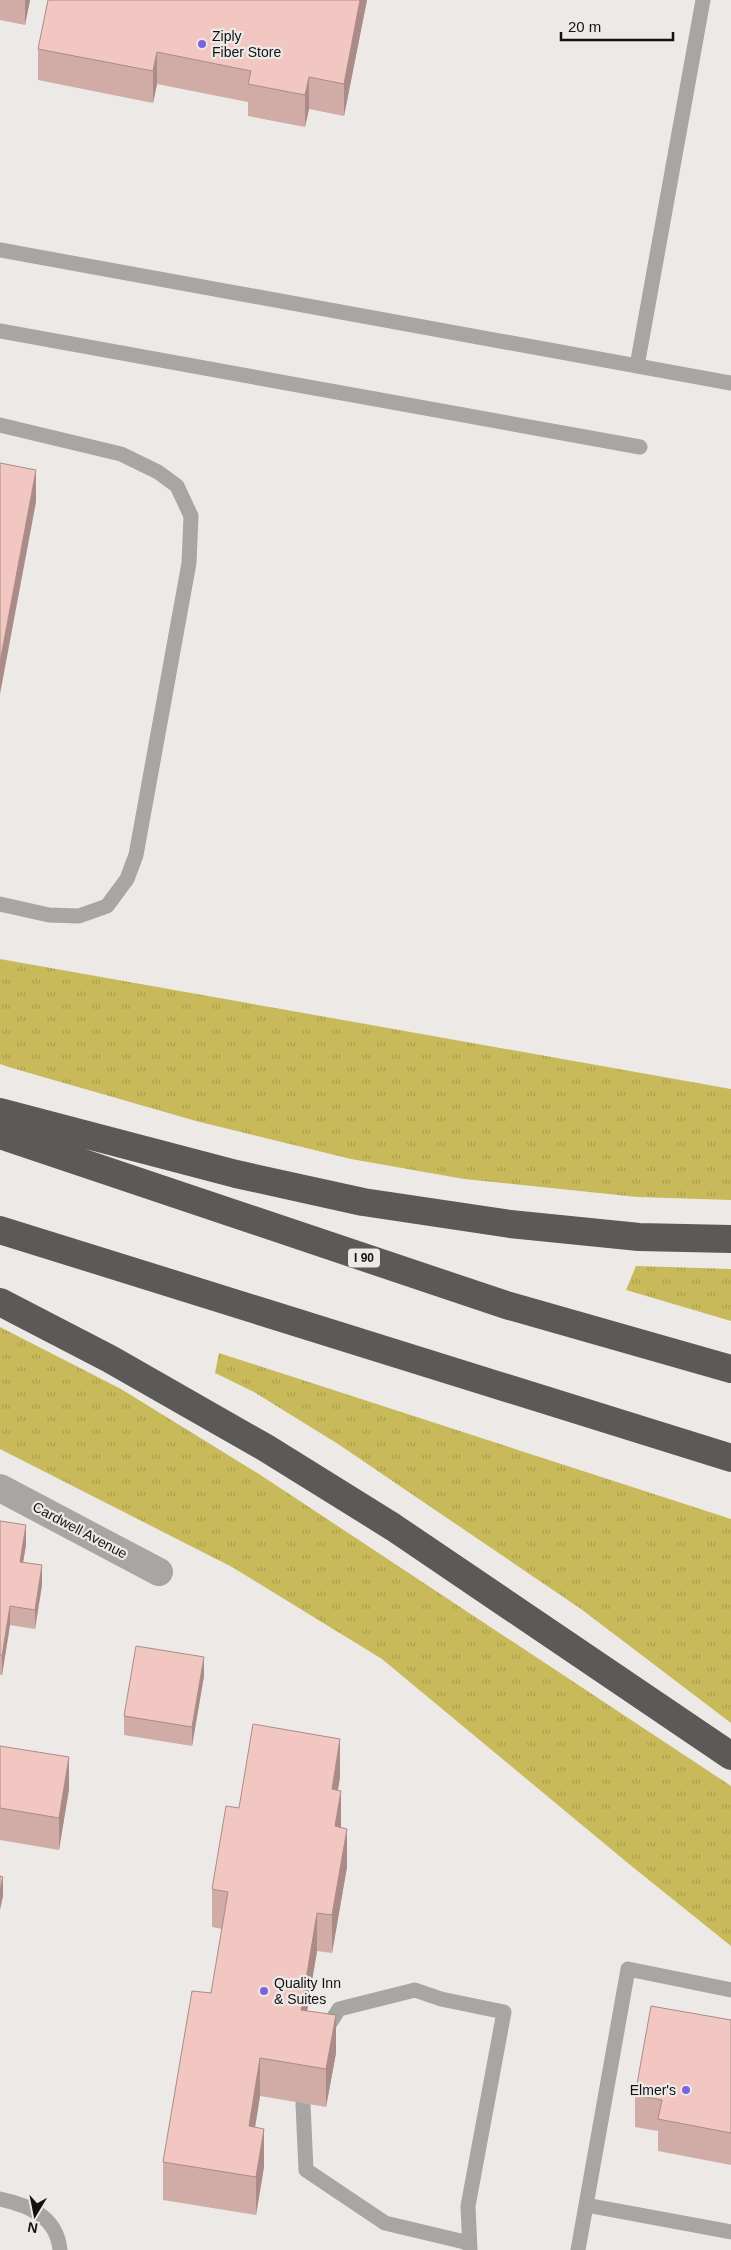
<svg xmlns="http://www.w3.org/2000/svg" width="731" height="2250" font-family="Helvetica,sans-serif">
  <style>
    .grass { fill: url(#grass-tufts) }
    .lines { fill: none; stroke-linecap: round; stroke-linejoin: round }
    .service { stroke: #a7a6a5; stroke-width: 15 }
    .minor { stroke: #a7a6a5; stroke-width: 28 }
    .motorway { stroke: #5c5a58; stroke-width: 28 }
    .wall { fill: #d1aba6 }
    .shaded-wall { fill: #aa8b87 }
    .building { fill: #f3c7c1; stroke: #aa8b87 }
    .poi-dot { fill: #7c63de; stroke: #ece9e7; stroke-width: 2 }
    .labels { text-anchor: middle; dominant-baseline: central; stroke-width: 4.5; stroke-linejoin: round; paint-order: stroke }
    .shield { fill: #ece9e7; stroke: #545252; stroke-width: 1 }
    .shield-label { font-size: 12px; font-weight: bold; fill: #131212 }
    .poi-label { font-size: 14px; fill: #131212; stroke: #ece9e7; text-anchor: start }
    .street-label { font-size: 14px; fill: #131212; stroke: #ece9e7 }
  </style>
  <defs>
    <pattern id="grass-tufts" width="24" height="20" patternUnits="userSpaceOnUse" patternTransform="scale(1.25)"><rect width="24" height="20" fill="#c8ba5a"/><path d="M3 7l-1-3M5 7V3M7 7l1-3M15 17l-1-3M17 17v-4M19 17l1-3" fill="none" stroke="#ab9f4d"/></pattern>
  </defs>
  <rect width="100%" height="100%" fill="#ece9e7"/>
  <!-- grass -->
  <path class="grass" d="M0 959 731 1089V1200L637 1197 464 1179 351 1159 196 1121 12 1068 0 1064Z
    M636 1266 731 1269V1321L626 1290Z
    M0 1327 121 1389 259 1474 731 1786V1946L629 1864 382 1659 232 1567 0 1449Z
    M219 1353 731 1519V1723L581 1609 338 1444 254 1392 215 1373Z"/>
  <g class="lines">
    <!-- service -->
    <path class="service" d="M0 250 731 383
      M0 331 640 447
      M637 366 703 0
      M0 425 121 454 158 472 177 486 191 516 189 563 136 855 127 879 107 906 79 916 49 915 0 904
      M325 2031 339 2009 415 1990 441 1999 504 2012 468 2206 470 2250
      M303 2104 306 2170 385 2223 469 2243
      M0 2199C29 2205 57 2217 60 2250
      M586 2205 731 2232
      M578 2250 628 1969 731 1990"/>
    <!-- minor -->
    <path class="minor" d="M0 1488 159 1572"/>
    <!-- motorway -->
    <path class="motorway" d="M0 1112 236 1174 363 1202 510 1224 639 1237 731 1239
      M0 1135 506 1305 731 1369
      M0 1230 731 1458
      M0 1302 110 1359 266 1448 393 1527 731 1756"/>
  </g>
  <!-- wall -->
  <path class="wall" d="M0 0H30L25 25 0 20Z
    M367 0 344 116 309 109 305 127 248 116V102L157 84 153 103 38 80V49Z
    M0 1521 26 1545 23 1562 42 1585 35 1629 10 1625 2 1675H0Z
    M204 1676 192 1746 124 1735V1716Z
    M0 1746 69 1789 59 1850 0 1840Z
    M340 1777 338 1790 341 1828 347 1867 332 1953 317 1951 307 2011 336 2053 326 2107 260 2096 255 2128 264 2167 256 2215 163 2200V2162L211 1993 222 1929 212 1927V1889L239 1808Z
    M731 2020V2165L658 2151V2131L635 2127V2095Z"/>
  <!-- shaded-wall -->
  <path class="shaded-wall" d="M25 0H30L25 25Z
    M360 0H367L344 116V84Z
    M157 52V84L153 103V71Z
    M309 77V109L305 127V95Z
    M36 470V502L0 694V662Z
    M26 1525V1545L20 1581V1562Z
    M42 1565V1585L35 1629V1610Z
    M10 1606V1625L2 1675V1656Z
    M204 1657V1676L192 1746V1727Z
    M340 1739V1777L332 1827V1789Z
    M69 1757V1789L59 1850V1818Z
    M341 1791V1829L335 1826Z
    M347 1829V1867L332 1953V1915Z
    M3 1877V1896L0 1910V1891Z
    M317 1913V1951L301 2048V2010Z
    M336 2015V2053L326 2107V2069Z
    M260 2058V2096L249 2164V2126Z
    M264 2129V2167L256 2215V2177Z"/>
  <!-- building -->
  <path class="building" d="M48 0H360L344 84 309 77 305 95 248 84 251 71 157 52 153 71 38 49Z
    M0 463 36 470 0 662Z
    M0 1521 26 1525 20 1562 42 1565 35 1610 10 1606 2 1656 0 1655Z
    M136 1646 204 1657 192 1727 124 1716Z
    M253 1724 340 1739 332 1789 341 1791 335 1826 347 1829 332 1915 317 1913 301 2010 336 2015 326 2069 260 2058 249 2126 264 2129 256 2177 163 2162 192 1991 211 1993 228 1892 212 1889 226 1806 239 1808Z
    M0 1746 69 1757 59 1818 0 1808Z
    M0 1876 3 1877 0 1891Z
    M651 2006 731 2020V2133L658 2119 662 2100 635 2095Z"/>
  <!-- markers -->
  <g class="poi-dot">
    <circle cx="202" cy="44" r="5"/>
    <circle cx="264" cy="1991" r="5"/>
    <circle cx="686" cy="2090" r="5"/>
  </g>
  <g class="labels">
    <!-- shield labels -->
    <rect class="shield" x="348" y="1248.5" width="32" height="19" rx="4"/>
    <g class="shield-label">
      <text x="364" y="1258">I 90</text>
    </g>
    <!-- poi labels -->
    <g class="poi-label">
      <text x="212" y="36">Ziply<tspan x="212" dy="16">Fiber Store</tspan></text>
      <text x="274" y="1983">Quality Inn<tspan x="274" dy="16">&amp; Suites</tspan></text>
      <text x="676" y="2090" text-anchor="end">Elmer's</text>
    </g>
    <!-- street labels -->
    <g class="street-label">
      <text transform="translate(80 1530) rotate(28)">Cardwell Avenue</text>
    </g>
  </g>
  <!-- north arrow -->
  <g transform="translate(35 2215) rotate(190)" stroke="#ece9e7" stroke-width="4" paint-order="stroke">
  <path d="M0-4L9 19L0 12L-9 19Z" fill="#131212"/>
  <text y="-8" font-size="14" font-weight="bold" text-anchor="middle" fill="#131212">N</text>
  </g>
  <!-- scale -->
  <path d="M561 32v8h112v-8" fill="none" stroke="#131212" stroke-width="2.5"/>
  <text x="568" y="32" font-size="15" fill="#131212" stroke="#ece9e7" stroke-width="4" paint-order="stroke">20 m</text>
</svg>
